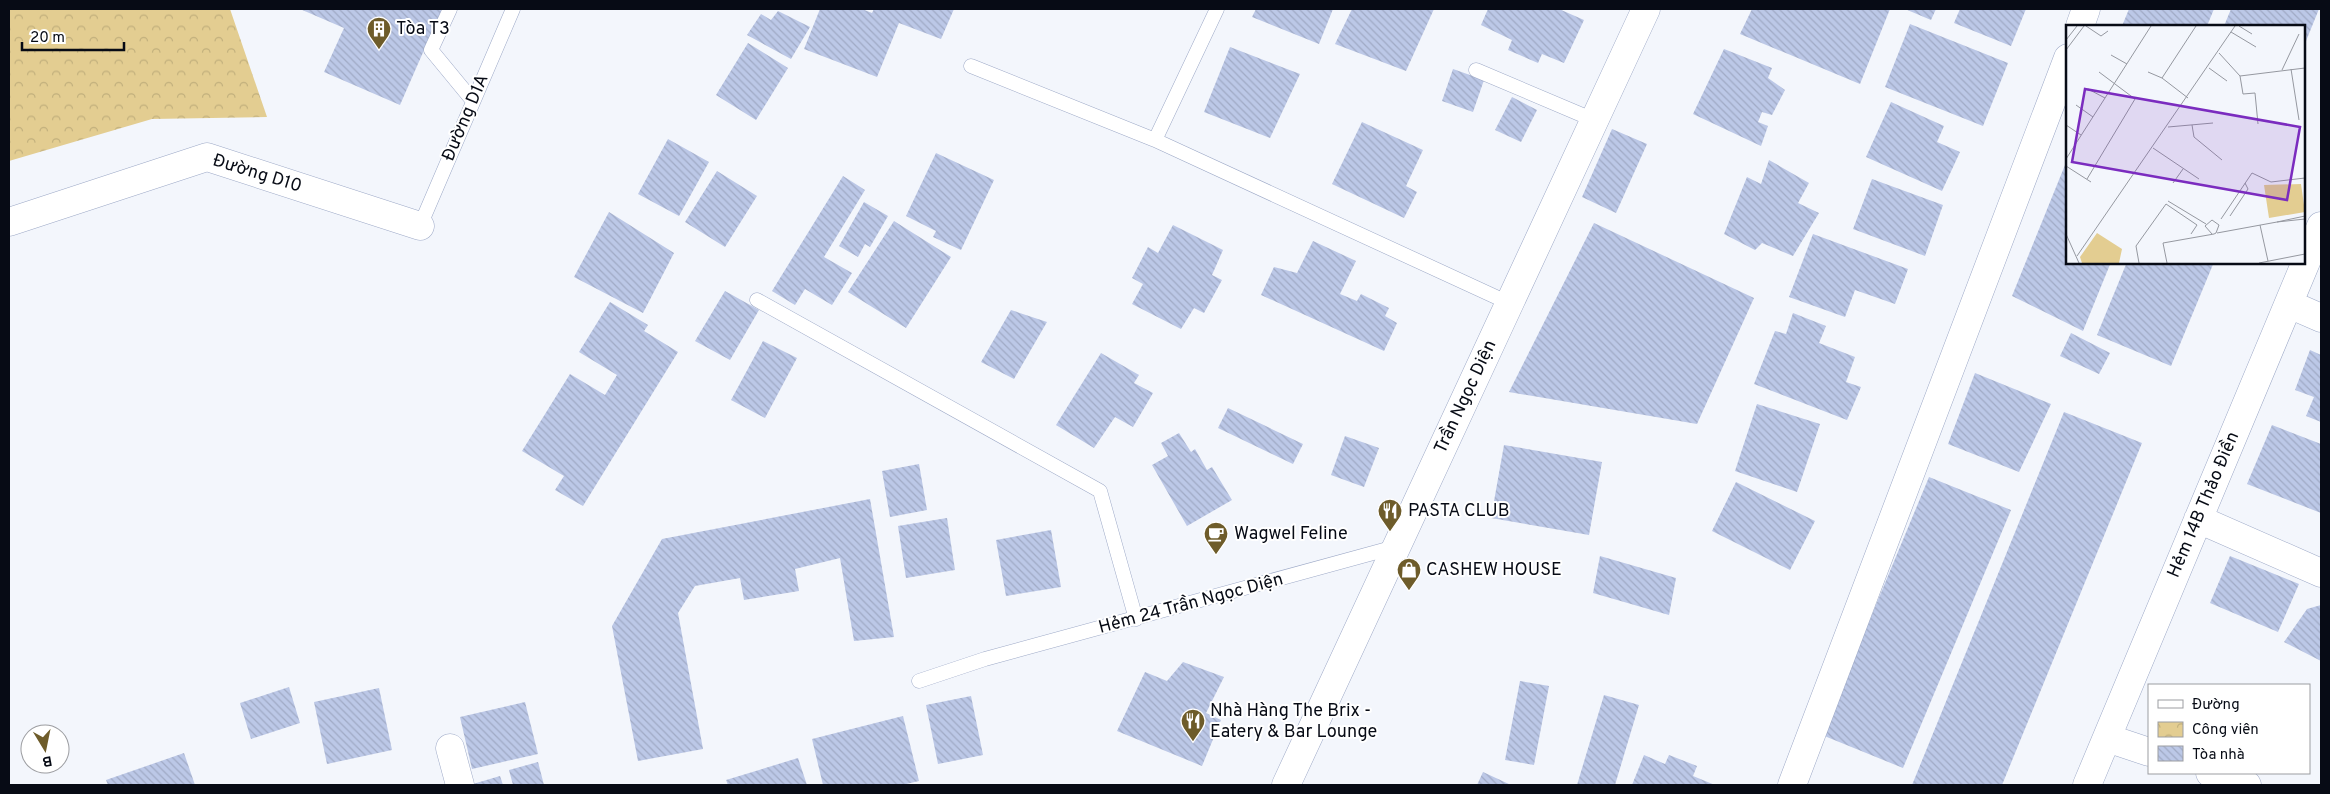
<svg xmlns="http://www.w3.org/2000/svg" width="2330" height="794" font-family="Overpass,sans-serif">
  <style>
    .park { fill: url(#park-crowns) }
    .building { fill: url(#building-back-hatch) }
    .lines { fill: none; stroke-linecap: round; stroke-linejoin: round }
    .service-casing { stroke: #9da9c7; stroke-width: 15 }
    .minor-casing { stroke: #9da9c7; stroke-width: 29 }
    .tertiary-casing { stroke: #9da9c7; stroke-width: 29 }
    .service { stroke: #fff; stroke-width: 14 }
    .minor { stroke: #fff; stroke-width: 28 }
    .tertiary { stroke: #fff; stroke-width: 28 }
    .labels { text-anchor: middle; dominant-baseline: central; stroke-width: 4; stroke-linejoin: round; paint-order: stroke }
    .poi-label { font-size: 18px; fill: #070b15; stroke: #fff; text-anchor: start }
    .street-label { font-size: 18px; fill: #070b15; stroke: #fff }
    .inset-road { fill: none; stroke: #9598a0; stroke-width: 1 }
    .view { fill: #7b2cbf; fill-opacity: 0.15; stroke: #7b2cbf; stroke-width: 2.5 }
    .inset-edge { fill: none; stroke: #070b15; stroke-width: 2.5 }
  </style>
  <defs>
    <pattern id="park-crowns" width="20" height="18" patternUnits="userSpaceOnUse" patternTransform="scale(1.25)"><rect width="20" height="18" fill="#e3cd91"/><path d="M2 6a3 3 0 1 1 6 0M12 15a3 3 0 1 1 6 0" fill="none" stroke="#c1af7c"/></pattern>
    <pattern id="building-back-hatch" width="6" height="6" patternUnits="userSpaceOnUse" patternTransform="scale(1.25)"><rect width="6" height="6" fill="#bcc8e7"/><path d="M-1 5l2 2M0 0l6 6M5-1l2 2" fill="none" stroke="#a0aac5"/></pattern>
  </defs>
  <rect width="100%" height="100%" fill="#f3f6fc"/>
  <!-- park -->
  <path class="park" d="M9 9H230L267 117 152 119 9 161Z"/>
  <!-- building -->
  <path class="building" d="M300 9H442L400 105 324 72 344 28Z
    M820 9H862L872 13 874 9H954L941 39 899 23 877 77 804 49Z
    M1256 9H1333L1319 44 1252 17Z
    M1352 9H1434L1406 71 1335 44Z
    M1488 9H1559L1584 20 1564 63 1542 54 1538 63 1508 50 1512 40 1481 25Z
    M1752 9H1890L1860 84 1740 34Z
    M1905 9H1936L1931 20Z
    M1960 9H2026L2011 46 1954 23Z
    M2129 9H2214L2207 26H2122Z
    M2231 9H2319L2304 46V26H2224Z
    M778 11 810 27 791 59 747 35 761 14 771 20Z
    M1910 24 2008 63 1983 126 1885 87Z
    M748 43 788 68 756 120 716 95Z
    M1230 47 1300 74 1270 138 1204 112Z
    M1724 49 1772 68 1768 78 1785 90 1772 115 1762 112 1758 122 1768 126 1761 146 1693 114Z
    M1453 69 1484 80 1473 112 1442 101Z
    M1512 97 1537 110 1521 142 1495 130Z
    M1891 102 1944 126 1937 142 1960 152 1942 191 1866 157Z
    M1362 122 1423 150 1406 186 1417 192 1404 218 1332 184Z
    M1612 129 1647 144 1616 213 1582 197Z
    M668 139 709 162 679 216 638 194Z
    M936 153 994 180 961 250 933 237 936 231 906 216Z
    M1769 160 1809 183 1798 203 1819 213 1793 256 1762 243 1755 250 1724 234 1747 177 1761 184Z
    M2067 160 2068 262H2111L2083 331 2012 296Z
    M717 171 757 196 725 247 685 222Z
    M843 176 865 190 824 257 852 273 832 305 805 289 795 305 772 291Z
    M1872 179 1943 205 1925 256 1853 229Z
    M864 202 888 216 870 247 865 244 858 257 839 246Z
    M609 212 674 253 643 313 574 277Z
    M894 221 951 257 906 328 848 292Z
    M1594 223 1754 298 1697 424 1509 392Z
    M1173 225 1223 250 1212 275 1222 280 1204 313 1194 308 1181 329 1132 304 1143 284 1132 278 1148 247 1158 253Z
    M1813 234 1908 269 1895 304 1855 290 1845 317 1789 297Z
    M1313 241 1356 261 1340 294 1357 301 1361 294 1389 308 1385 316 1397 323 1384 351 1261 295 1274 267 1297 273Z
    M2127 262H2214L2171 366 2097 335Z
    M725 291 759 310 730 360 695 341Z
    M610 302 648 325 644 331 678 352 583 506 555 490 564 476 522 451 570 374 605 395 617 375 579 352Z
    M1011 310 1047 322 1014 379 981 362Z
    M1793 313 1826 326 1819 343 1855 357 1846 382 1861 387 1847 420 1754 384 1775 331 1786 334Z
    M2071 333 2110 353 2099 374 2060 356Z
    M763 341 797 358 765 418 731 400Z
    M2310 350 2321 355V422L2306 416 2314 397 2295 390Z
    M1101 353 1139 375 1134 383 1153 393 1133 427 1115 417 1094 448 1056 425Z
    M1975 373 2051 404 2019 472 1948 444Z
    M1757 404 1820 424 1797 492 1735 471Z
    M1228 408 1303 444 1293 464 1218 428Z
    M2064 412 2142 443 2002 785H1912Z
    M2272 425 2321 444V513L2247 484Z
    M1179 433 1191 452 1195 449 1207 470 1212 467 1232 500 1187 526 1152 465 1168 456 1161 443Z
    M1345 436 1379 448 1364 487 1331 475Z
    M1504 445 1602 462 1589 535 1491 518Z
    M919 464 927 510 890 517 882 471Z
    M1929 477 2011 510 1903 768 1822 735Z
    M1736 482 1815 521 1790 570 1712 531Z
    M870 499 894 637 854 641 840 558 795 569 799 591 744 600 740 578 695 586 678 613 703 749 638 761 612 626 662 539Z
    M947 518 955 570 906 578 898 526Z
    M1051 530 1061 587 1006 596 996 540Z
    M1600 556 1676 578 1669 615 1593 593Z
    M2230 556 2299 584 2278 632 2210 603Z
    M2321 605V661L2284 642 2307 609Z
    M1183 662 1224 677 1206 713 1221 720 1202 766 1117 731 1145 672 1167 681Z
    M1520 681 1549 686 1534 765 1505 760Z
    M289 687 300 723 251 739 240 703Z
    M379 688 392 750 327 764 314 702Z
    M1604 695 1639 705 1615 785H1577Z
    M971 696 983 755 938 764 926 705Z
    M525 702 538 754 472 769 460 717Z
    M903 716 919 781 902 785H823L812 739Z
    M184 753 195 785H108L106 780Z
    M1644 755 1665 764 1669 755 1697 766 1693 776 1715 785H1632Z
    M798 758 807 785H728L726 780Z
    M538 762 544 785H513L509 770Z
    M1483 772 1511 785H1477Z
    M500 776 503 785H473V784Z"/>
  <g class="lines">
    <defs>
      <path id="service" d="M450 9 431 50 473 101
        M971 66 1155 140 1509 303
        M1476 70 1594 120
        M1155 140 1217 9
        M420 226 513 9
        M757 300 1100 491 1136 619
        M919 681 985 659 1395 547"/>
      <path id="minor" d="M2080 26 2086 9
        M9 222 207 157 420 226
        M2289 304 2321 318
        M2198 519 2321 573
        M2107 738 2149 752
        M450 748 460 785
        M2210 773 2247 785
        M1792 785 2068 58
        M2087 785 2321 226"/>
      <path id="tertiary" d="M1286 785 1646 9"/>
    </defs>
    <!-- service casing -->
    <use href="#service" class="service-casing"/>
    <!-- minor casing -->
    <use href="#minor" class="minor-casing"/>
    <!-- tertiary casing -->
    <use href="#tertiary" class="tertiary-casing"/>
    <!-- service -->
    <use href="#service" class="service"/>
    <!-- minor -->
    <use href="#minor" class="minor"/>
    <!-- tertiary -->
    <use href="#tertiary" class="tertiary"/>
  </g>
  <!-- icons -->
  <defs>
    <symbol id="building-pin" viewBox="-11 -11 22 30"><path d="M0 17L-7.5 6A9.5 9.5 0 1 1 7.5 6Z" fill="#6e5c2a" stroke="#fff"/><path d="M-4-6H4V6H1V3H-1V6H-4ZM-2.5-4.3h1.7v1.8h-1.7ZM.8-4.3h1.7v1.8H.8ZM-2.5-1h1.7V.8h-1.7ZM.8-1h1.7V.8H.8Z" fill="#fff"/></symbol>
    <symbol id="restaurant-pin" viewBox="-11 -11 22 30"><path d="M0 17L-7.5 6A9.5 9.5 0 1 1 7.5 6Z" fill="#6e5c2a" stroke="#fff"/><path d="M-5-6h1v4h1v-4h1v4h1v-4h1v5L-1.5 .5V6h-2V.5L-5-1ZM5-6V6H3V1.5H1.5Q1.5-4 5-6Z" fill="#fff"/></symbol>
    <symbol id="cafe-pin" viewBox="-11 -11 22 30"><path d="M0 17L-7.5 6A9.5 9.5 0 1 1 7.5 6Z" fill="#6e5c2a" stroke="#fff"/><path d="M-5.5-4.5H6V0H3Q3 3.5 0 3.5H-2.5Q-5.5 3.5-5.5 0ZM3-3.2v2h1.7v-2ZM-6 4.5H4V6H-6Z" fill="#fff"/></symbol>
    <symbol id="shop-pin" viewBox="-11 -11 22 30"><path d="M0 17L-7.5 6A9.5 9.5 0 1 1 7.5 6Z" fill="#6e5c2a" stroke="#fff"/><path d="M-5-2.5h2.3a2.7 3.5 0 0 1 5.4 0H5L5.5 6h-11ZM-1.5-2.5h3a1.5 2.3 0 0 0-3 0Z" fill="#fff"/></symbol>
  </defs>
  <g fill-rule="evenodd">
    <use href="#building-pin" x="365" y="15" width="28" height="38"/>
    <use href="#restaurant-pin" x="1376" y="497" width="28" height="38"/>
    <use href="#cafe-pin" x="1202" y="520" width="28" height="38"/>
    <use href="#shop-pin" x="1395" y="556" width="28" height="38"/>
    <use href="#restaurant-pin" x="1179" y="707" width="28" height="38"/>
  </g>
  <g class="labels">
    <!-- poi labels -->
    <g class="poi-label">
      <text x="396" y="29">Tòa T3</text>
      <text x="1408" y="511">PASTA CLUB</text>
      <text x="1234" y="534">Wagwel Feline</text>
      <text x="1426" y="570">CASHEW HOUSE</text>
      <text x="1210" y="711">Nhà Hàng The Brix -<tspan x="1210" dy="21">Eatery &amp; Bar Lounge</tspan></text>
    </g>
    <!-- street labels -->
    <g class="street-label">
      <text transform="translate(466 118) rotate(-67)">Đường D1A</text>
      <text transform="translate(257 174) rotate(17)">Đường D10</text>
      <text transform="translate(1466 397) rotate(-65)">Trần Ngọc Diện</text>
      <text transform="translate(2204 505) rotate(-67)">Hẻm 14B Thảo Điền</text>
      <text transform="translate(1191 604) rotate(-15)">Hẻm 24 Trần Ngọc Diện</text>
    </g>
  </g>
  <!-- overview -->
  <g transform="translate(2066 25)">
    <rect width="239" height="239" fill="#f3f6fc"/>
    <path d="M235 159 239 187 203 193 198 160ZM31 208 56 224 53 238H16L14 232Z" fill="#e3cd91"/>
    <path class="inset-road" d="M20 1 35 11 42 6M173 1 186 9M165 7 190 22M0 15 11 1M0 25 18 1M153 28 174 51 239 43M45 30 61 39M143 43 161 56M225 44 233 95M216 45 233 9M82 47 96 53M174 51 177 69 189 68 192 99M22 64 39 73M122 73 96 53 130 1M10 80 27 92M0 100 15 110M126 100 128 112 156 135M102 102 147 98M87 123 133 154M0 134 85 1M0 141 25 157M21 154 69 74 33 47M107 158 117 144M102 176 140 199M164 191 182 164 179 158M239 191 211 197 239 194M155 194 186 148 205 157 239 153M194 200 202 236M151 208 211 197M0 209 13 238M11 231 169 1M73 238 70 221 100 179 131 200 125 209M101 238 97 218 148 209 150 208 153 200 146 195 139 201 146 209M193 238 239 229"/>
    <path class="view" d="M19 64 234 102 221 175 6 137Z"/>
    <rect width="239" height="239" class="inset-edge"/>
  </g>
  <!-- border -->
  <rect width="2330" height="794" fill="none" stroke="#070b15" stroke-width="20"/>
  <!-- legend -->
  <rect x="2148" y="684" width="162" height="90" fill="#ffffff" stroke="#9c9da1"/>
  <rect x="2158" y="700" width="25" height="8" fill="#ffffff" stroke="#9c9da1"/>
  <text x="2192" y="709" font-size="15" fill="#070b15">Đường</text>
  <rect x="2158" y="722" width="25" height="15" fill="url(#park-crowns)" stroke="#9c9da1"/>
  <text x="2192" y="734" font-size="15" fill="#070b15">Công viên</text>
  <rect x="2158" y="746" width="25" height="15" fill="url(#building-back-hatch)" stroke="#9c9da1"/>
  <text x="2192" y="759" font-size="15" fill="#070b15">Tòa nhà</text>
  <!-- north arrow -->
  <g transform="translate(45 749) rotate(170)"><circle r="24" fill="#ffffff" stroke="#9c9da1"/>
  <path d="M0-4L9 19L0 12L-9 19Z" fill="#6e5c2a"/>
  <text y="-8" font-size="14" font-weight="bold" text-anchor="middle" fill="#070b15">B</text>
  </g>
  <!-- scale -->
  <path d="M22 42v8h102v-8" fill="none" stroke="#070b15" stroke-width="2.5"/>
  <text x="30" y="42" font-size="15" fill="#070b15" stroke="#ffffff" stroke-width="4" paint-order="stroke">20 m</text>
</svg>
